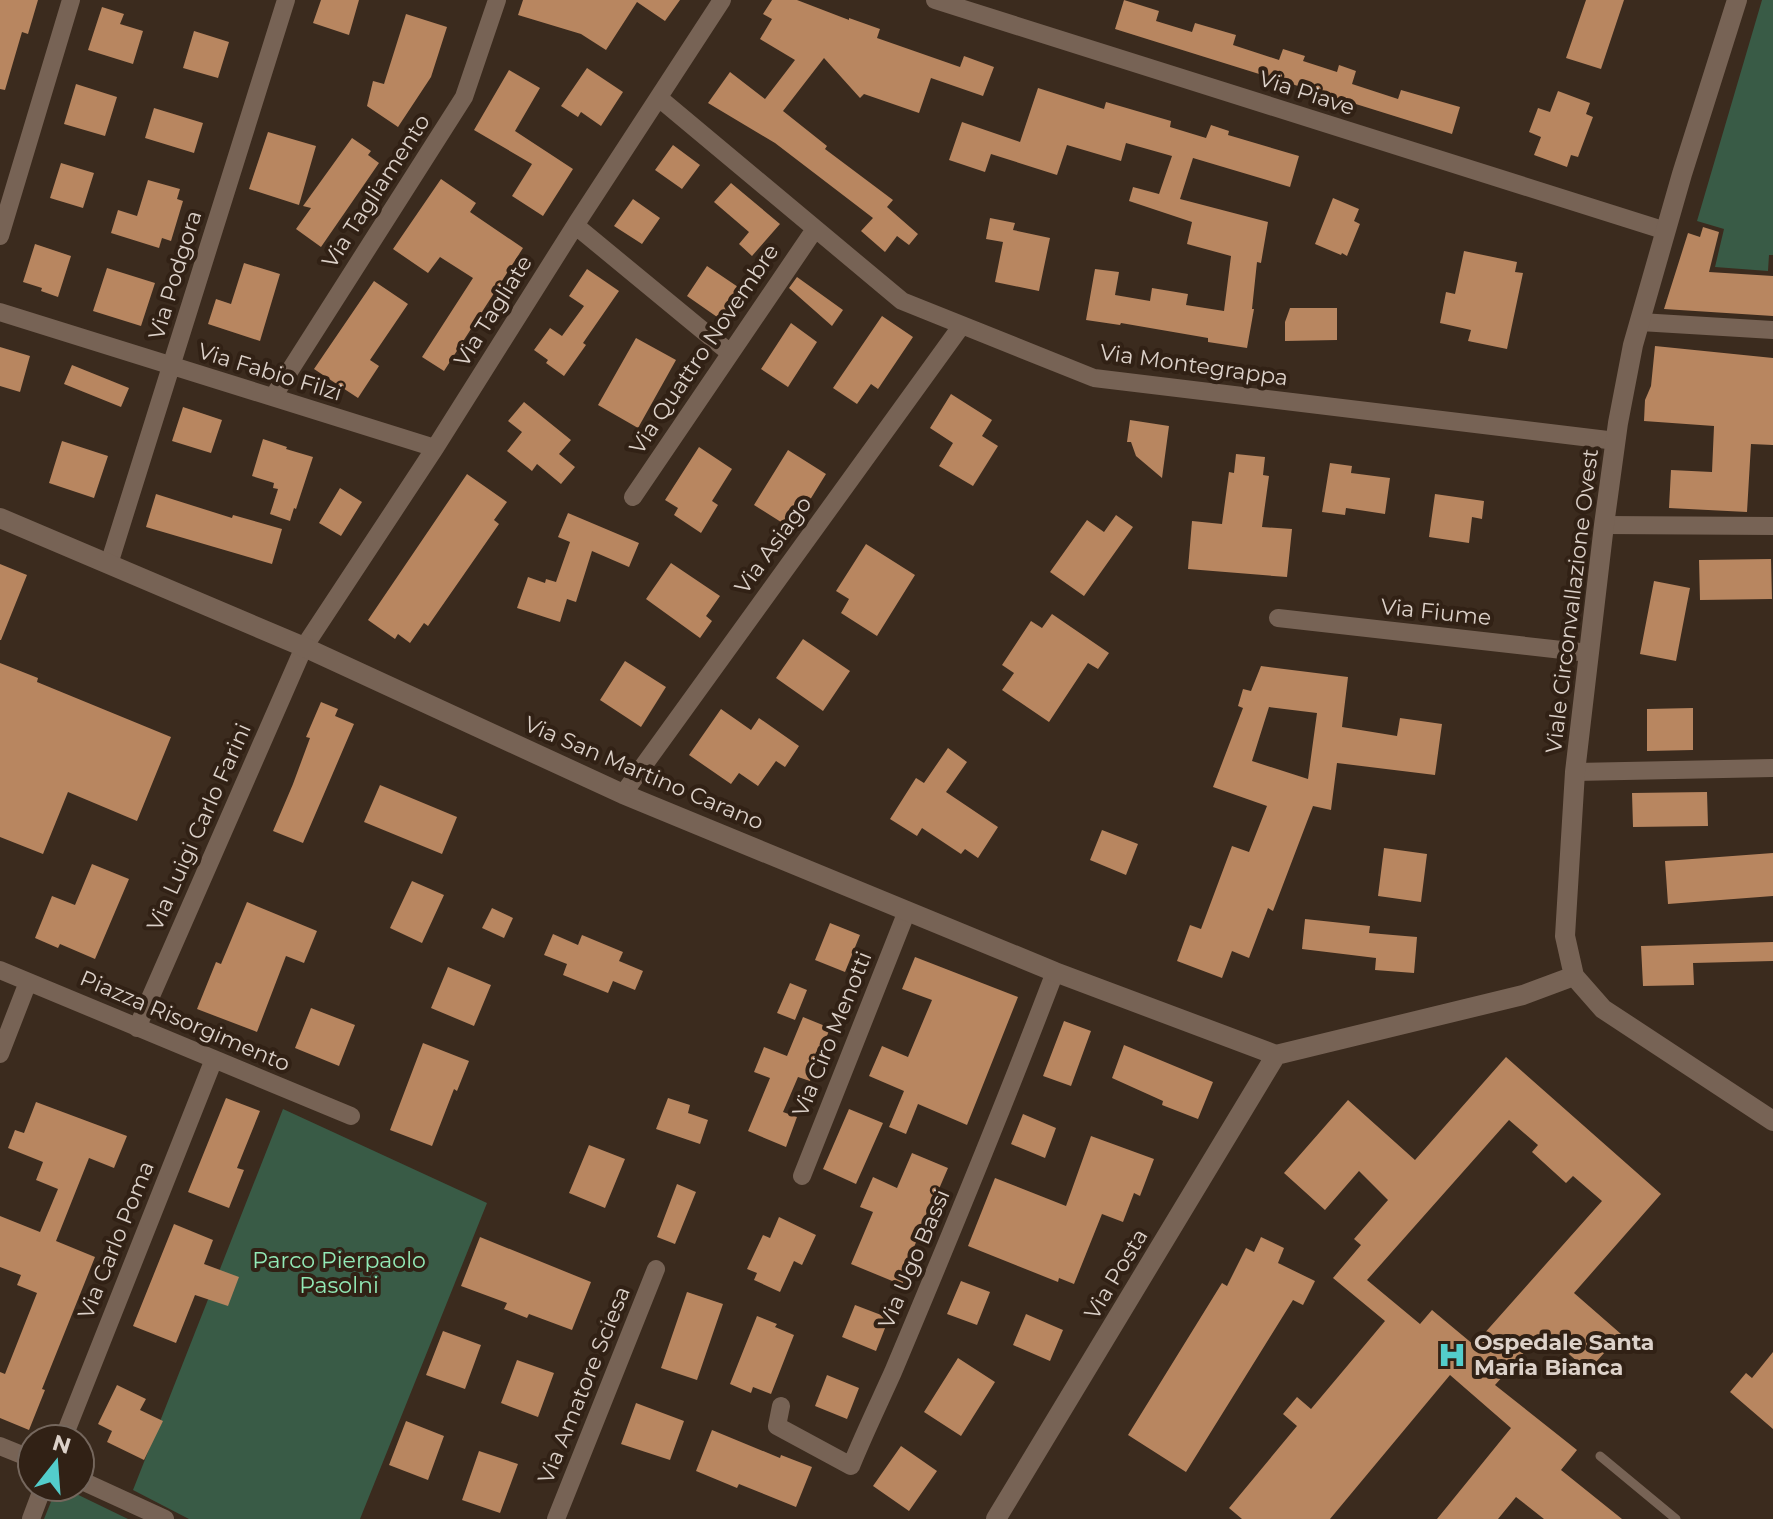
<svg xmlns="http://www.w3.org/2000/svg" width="1773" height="1519" font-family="Montserrat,sans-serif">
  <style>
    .green { fill: #395b46 }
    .building { fill: #b88660; fill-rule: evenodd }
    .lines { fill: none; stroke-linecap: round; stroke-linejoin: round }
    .lane { stroke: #776355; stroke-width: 9 }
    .street { stroke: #776355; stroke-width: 18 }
    .secondary { stroke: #776355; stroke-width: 20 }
    .labels { text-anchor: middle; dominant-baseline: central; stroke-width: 8; stroke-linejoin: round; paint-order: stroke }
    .street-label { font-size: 22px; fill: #dcd1c9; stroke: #312115 }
    .park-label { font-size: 22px; fill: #93eab7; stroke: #312115 }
    .poi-label { font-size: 22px; font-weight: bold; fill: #dcd1c9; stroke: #312115; text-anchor: start }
  </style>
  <rect width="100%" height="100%" fill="#3b2b1e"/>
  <!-- green -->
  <path class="green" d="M1762 0H1773V255H1769L1768 271 1715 267 1724 229 1697 221Z
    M283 1109 487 1203 360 1519H189L133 1490Z
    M57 1487H62L128 1519H44Z"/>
  <!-- building -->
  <path class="building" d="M0 0H38L28 34 22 32 5 90 0 89Z
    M321 0H359L349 35 313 23Z
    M523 0H680L665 21 637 2 606 50 581 34 518 15Z
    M772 0H797L849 20V18L880 29 877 38 960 67 964 56 994 67 983 96 931 78 919 113 864 94 860 98 824 58 783 111 827 146 825 149 893 200 887 207 918 234 909 245 897 236 885 252 861 231 873 218 775 143 708 103 730 72 765 99 795 60 760 39 772 19 763 14Z
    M1124 0 1159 11 1156 21 1192 32 1195 23 1236 35 1233 45 1279 60 1283 49 1305 56 1303 61 1337 72 1339 65 1356 71 1352 84 1398 99 1401 90 1460 107 1452 134 1115 29Z
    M1586 0H1624L1601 69 1566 58Z
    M102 7 124 14 120 24 143 31 133 64 88 50Z
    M406 14 447 27 431 77 398 127 367 106 373 81 384 84Z
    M194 31 229 42 218 78 183 68Z
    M587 68 623 92 601 126 581 112 578 117 561 106Z
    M509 70 540 88 515 131 573 169 543 216 512 196 532 164 474 130Z
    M76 84 117 97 105 136 64 124Z
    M1038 88 1104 109 1106 102 1171 121 1170 127 1206 138 1211 125 1229 131 1228 135 1299 156 1290 187 1193 158 1180 199 1268 222 1261 263 1257 262 1252 309H1254L1247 348 1208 342V338L1121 323 1120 325 1086 320 1095 269 1119 272 1115 295 1150 301 1152 288 1188 294 1186 305 1224 311 1231 256 1187 244 1192 222 1129 201 1133 187 1159 194 1172 156 1126 143 1121 161 1067 145 1057 175 991 154 985 172 949 160 962 122 1020 142Z
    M1558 91 1590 103 1586 114 1593 117 1578 157 1571 155 1567 167 1534 155 1541 137 1529 132 1538 108 1550 112Z
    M154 108 203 123 194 153 145 138Z
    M268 132 316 146 299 205 249 189Z
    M352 138 371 151 368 155 379 163 321 247 296 229 311 208 303 206Z
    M673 145 700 165 682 189 655 170Z
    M61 163 94 173 83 208 50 198Z
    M441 179 476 203 470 212 523 248 444 371 422 357 473 278 440 257 428 273 393 249Z
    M148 180 180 189 177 199 183 201 171 241 162 238 159 248 111 233 118 210 137 216Z
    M731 183 780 224 752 256 739 244 749 232 714 202Z
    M1333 198 1359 209 1354 221 1360 224 1347 256 1342 253 1341 255 1315 244Z
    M633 199 660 218 642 244 614 226Z
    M990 218 1015 223 1013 230 1050 238 1039 291 995 282 1003 242 986 239Z
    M1703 227 1719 232 1709 272 1773 276V316L1664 309 1688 233 1700 237Z
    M35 244 71 256 58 297 41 291 42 288 23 282Z
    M1464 251 1517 262 1515 272 1523 273 1507 349 1468 341 1471 330 1440 323 1446 292 1455 294Z
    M244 263 280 274 260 341 208 324 216 299 231 304Z
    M707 266 741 289 720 319 687 296Z
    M107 268 155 283 141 326 93 311Z
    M587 269 619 291 583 343 586 345 564 376 546 363 548 360 534 350 550 328 562 336 584 306 569 296Z
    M797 277 843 310 832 326 789 288Z
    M374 281 408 304 370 360 379 366 358 398 314 369Z
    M1290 308H1337V340L1285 341V322Z
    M882 316 913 337 878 389 871 384 857 404 833 388Z
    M791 323 817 342 788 387 761 369Z
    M636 338 676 360 638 428 598 405Z
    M1655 346 1773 358V445L1751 444 1747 512 1669 508 1671 470 1712 472 1714 426 1644 421 1645 400 1651 386Z
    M0 347 30 356 20 392 0 386Z
    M72 365 129 388 121 407 64 384Z
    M951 394 992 420 982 436 998 446 973 486 939 466 953 443 930 428Z
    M524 402 571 440 559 454 575 467 561 484 537 464 532 471 507 451 522 432 508 421Z
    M183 407 222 420 211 453 172 441Z
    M1130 420 1169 426 1162 478 1136 456 1131 442H1127Z
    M263 439 287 447 286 449 313 457 296 509 294 508 290 521 270 514 278 489 273 488 274 483 252 476Z
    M62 441 108 456 94 498 49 483Z
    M699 447 732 469 712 501 718 505 701 533 674 515 678 508 665 500Z
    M788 450 826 474 792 529 754 505Z
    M1236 454 1265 457 1263 475 1269 476 1262 527 1292 529 1287 577 1188 569 1192 521 1222 524 1229 472 1234 473Z
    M1330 463 1352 466 1351 473 1390 478 1385 514 1346 508 1345 515 1322 512Z
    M467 474 507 502 494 520 499 524 428 626 424 623 410 643 398 634 395 639 368 620Z
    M340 488 362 502 341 536 319 523Z
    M156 494 232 518 233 515 282 529 272 564 146 527Z
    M1435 494 1484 501 1482 519 1472 517 1469 543 1429 537Z
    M568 513 639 543 629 567 592 551 576 602 567 599 560 622 517 608 528 577 545 583 546 579 556 582 570 542 558 537Z
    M1116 515 1133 527 1084 596 1050 572 1087 520 1104 532Z
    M866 544 915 575 877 636 841 613 849 599 836 591Z
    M1771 559 1772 599 1700 600 1699 560Z
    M671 563 720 596 706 616 712 621 700 638 646 599Z
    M0 564 27 575 1 640H0Z
    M1654 581 1690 588 1676 661 1640 654Z
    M1052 614 1109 653 1098 669 1088 663 1049 722 1002 690 1014 673 1002 665 1031 621 1042 628Z
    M803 639 850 671 823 711 776 678Z
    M625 661 666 687 641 727 600 700Z
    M0 663 38 678 37 682 171 737 137 821 68 792 43 854 0 837Z
    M1261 666 1348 677 1342 727 1397 736 1400 718 1442 724 1435 775 1337 763 1331 810 1313 806 1273 911 1268 908 1249 958 1232 951 1222 978 1177 961 1190 925 1201 929 1232 846 1249 852 1267 806 1213 787 1243 708 1238 706 1243 689 1251 691ZM1269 707 1317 713 1308 779 1252 761Z
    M321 702 338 709 335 716 354 724 303 843 273 831 293 784 310 738 306 737Z
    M1693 708V750L1647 751V709Z
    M721 709 751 730 759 718 799 746 785 767 776 761 758 786 739 773 731 784 689 755Z
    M948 748 967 762 946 792 998 827 978 858 965 849 961 854 922 828 917 836 890 819 916 778 924 783Z
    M380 785 457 817 442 854 364 822Z
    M1707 792 1708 826 1633 827 1632 793Z
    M1102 830 1138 844 1126 875 1090 860Z
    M1384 848 1427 854 1421 902 1378 896Z
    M1773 853V896L1668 904 1665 861Z
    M92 864 129 879 95 959 60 944 58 948 35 938 52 896 75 905Z
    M412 881 444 895 422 943 390 928Z
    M247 902 317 931 304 963 286 956 257 1032 197 1009 216 962 221 964Z
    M492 908 513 918 504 938 482 928Z
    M1305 919 1370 926 1369 933 1417 937 1414 973 1375 970 1376 958 1302 949Z
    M830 923 860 935 845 972 815 960Z
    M553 934 578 945 582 935 623 952 619 961 643 971 635 990 613 981 608 993 563 975 567 964 544 955Z
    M1773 942V961L1693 963 1694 985 1643 986 1641 946Z
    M915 957 1018 997 967 1125 918 1104 906 1134 889 1127 904 1091 869 1076 882 1046 908 1057 932 1000 902 989Z
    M448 967 491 985 474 1026 431 1008Z
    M790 983 807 990 795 1020 777 1013Z
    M311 1008 355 1025 339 1066 295 1048Z
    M803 1017 830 1028 810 1081 798 1077 783 1112 797 1117 786 1147 748 1131 770 1078 754 1072 764 1047 787 1056Z
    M1064 1021 1091 1031 1071 1086 1043 1076Z
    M423 1043 469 1061 457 1091 454 1089 432 1146 390 1130Z
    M1124 1045 1213 1082 1198 1119 1162 1105 1163 1101 1112 1078Z
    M1506 1057 1661 1194 1574 1293 1621 1334 1588 1371 1543 1331 1495 1385 1577 1450 1561 1470 1622 1519H1544L1516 1497 1498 1519H1437L1511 1428 1450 1375 1330 1519H1242L1229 1508 1297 1426 1283 1414 1297 1397 1311 1409 1385 1321 1333 1278 1361 1245 1354 1239 1388 1200 1359 1171 1325 1210 1284 1173 1348 1100 1415 1160ZM1509 1120 1538 1145 1532 1152 1566 1183 1573 1176 1602 1201 1474 1345 1432 1310 1420 1324 1367 1280Z
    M226 1098 260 1111 237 1168 244 1170 229 1208 188 1192Z
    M668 1098 690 1105 688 1113 708 1120 700 1144 656 1129Z
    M36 1102 127 1136 114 1168 89 1158 56 1241 95 1257 42 1389 45 1390 29 1430 0 1418V1372L5 1374 37 1293 17 1285 21 1275 0 1267V1216L40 1232 58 1189 36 1180 43 1162 8 1148 15 1130 24 1133Z
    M849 1109 883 1123 856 1184 823 1169Z
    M1023 1114 1056 1128 1045 1158 1011 1144Z
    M1091 1136 1154 1159 1140 1196 1134 1193 1123 1222 1102 1214 1074 1284 1059 1278 1058 1282 968 1246 995 1178 1066 1206Z
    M589 1145 625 1159 605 1208 569 1193Z
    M912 1153 948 1168 911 1254 914 1255 902 1285 851 1264 873 1212 860 1207 873 1177 897 1188Z
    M677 1184 696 1192 675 1244 657 1237Z
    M779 1217 816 1235 802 1265 794 1261 780 1292 754 1280 757 1273 747 1269 763 1235 770 1238Z
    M174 1224 213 1240 204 1264 239 1277 228 1306 195 1295 176 1343 133 1326Z
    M480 1237 591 1282 572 1330 529 1314 527 1318 504 1309 507 1303 461 1286Z
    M1261 1237 1284 1248 1278 1263 1315 1281 1303 1305 1293 1300 1186 1472 1128 1435 1222 1283 1227 1286 1246 1248 1254 1252Z
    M961 1281 990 1292 977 1325 947 1314Z
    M687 1292 723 1304 697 1380 661 1368Z
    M855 1305 889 1318 876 1351 842 1337Z
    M1026 1314 1063 1330 1050 1361 1013 1345Z
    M757 1316 777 1324 775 1327 794 1335 771 1394 753 1387 751 1393 730 1384Z
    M443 1331 481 1345 465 1389 426 1375Z
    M1773 1352V1429L1730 1392 1746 1373 1752 1378Z
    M958 1358 995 1382 961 1436 924 1412Z
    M517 1360 554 1373 538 1417 501 1403Z
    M827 1375 859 1388 847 1419 815 1406Z
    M117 1385 146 1399 140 1410 163 1421 144 1460 107 1442 112 1431 98 1424Z
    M636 1403 684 1421 670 1460 621 1444Z
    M406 1421 444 1436 428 1480 389 1465Z
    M712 1430 780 1458 781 1455 812 1467 796 1507 739 1484 737 1488 696 1471Z
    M901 1446 937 1471 909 1511 873 1486Z
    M479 1451 518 1464 500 1513 462 1500Z"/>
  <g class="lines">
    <!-- lane -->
    <path class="lane" d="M1600 1456 1676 1519"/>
    <!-- street -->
    <path class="street" d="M935 0 1666 231
      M659 98 902 301 1094 378 1616 441
      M576 226 730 353
      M0 236 71 0
      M0 312 435 448
      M1640 322 1773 330
      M273 397 464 97 497 0
      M633 497 815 229
      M1604 525 1773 526
      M109 564 286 0
      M1278 618 1589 653
      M1575 772 1773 768
      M623 794 962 325
      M0 970 351 1116
      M137 1028 304 647 435 448 578 221 722 0
      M0 1054 28 982
      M802 1176 907 911
      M781 1406 777 1426 851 1466C864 1434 879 1403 893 1372 949 1239 1004 1106 1055 972
      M63 1439 214 1059
      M0 1446 32 1459
      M80 1480 165 1519
      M31 1519 43 1487
      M556 1519 656 1269"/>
    <!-- secondary -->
    <path class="secondary" d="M1737 0 1682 174 1633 345 1618 423 1604 525 1575 772 1565 936 1574 976 1603 1009 1773 1121
      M0 518 304 647 623 794 1055 972 1276 1055
      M1276 1055 1523 995 1574 976
      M996 1519 1276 1055"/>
  </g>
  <!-- icons -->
  <defs>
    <symbol id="hospital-bare" viewBox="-9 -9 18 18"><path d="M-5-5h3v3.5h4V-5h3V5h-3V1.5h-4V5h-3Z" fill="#53cdcb" stroke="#312115" stroke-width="2.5" paint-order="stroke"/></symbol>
  </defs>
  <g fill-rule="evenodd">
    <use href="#hospital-bare" x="1432" y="1335" width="40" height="40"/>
  </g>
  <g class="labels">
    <!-- street labels -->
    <g class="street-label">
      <text transform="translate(1307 93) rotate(18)">Via Piave</text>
      <text transform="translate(376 191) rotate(-57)">Via Tagliamento</text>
      <text transform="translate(175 275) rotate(-73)">Via Podgora</text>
      <text transform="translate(493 311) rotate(-58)">Via Tagliate</text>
      <text transform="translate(704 349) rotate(-56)">Via Quattro Novembre</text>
      <text transform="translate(1194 365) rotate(8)">Via Montegrappa</text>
      <text transform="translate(270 372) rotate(17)">Via Fabio Filzi</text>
      <text transform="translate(773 545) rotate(-54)">Via Asiago</text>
      <text transform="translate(1572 601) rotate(-83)">Viale Circonvallazione Ovest</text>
      <text transform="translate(1436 612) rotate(6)">Via Fiume</text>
      <text transform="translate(644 773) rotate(23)">Via San Martino Carano</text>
      <text transform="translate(199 827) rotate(-66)">Via Luigi Carlo Farini</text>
      <text transform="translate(185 1021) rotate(23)">Piazza Risorgimento</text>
      <text transform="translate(832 1034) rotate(-68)">Via Ciro Menotti</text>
      <text transform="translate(116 1240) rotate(-68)">Via Carlo Poma</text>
      <text transform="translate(914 1259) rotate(-67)">Via Ugo Bassi</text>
      <text transform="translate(1116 1274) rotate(-59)">Via Posta</text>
      <text transform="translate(584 1385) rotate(-68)">Via Amatore Sciesa</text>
    </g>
    <!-- park labels -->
    <g class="park-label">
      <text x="339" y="1260">Parco Pierpaolo<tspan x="339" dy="25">Pasolni</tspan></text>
    </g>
    <!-- poi labels -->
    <g class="poi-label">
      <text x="1474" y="1342">Ospedale Santa<tspan x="1474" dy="25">Maria Bianca</tspan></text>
    </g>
  </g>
  <!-- north arrow -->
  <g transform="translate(56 1463) rotate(17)"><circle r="38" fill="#312115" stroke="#75675d" stroke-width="2"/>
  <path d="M0-6L14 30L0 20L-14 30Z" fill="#53cdcb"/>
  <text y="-12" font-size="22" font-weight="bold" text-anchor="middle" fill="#dcd1c9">N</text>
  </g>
</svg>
